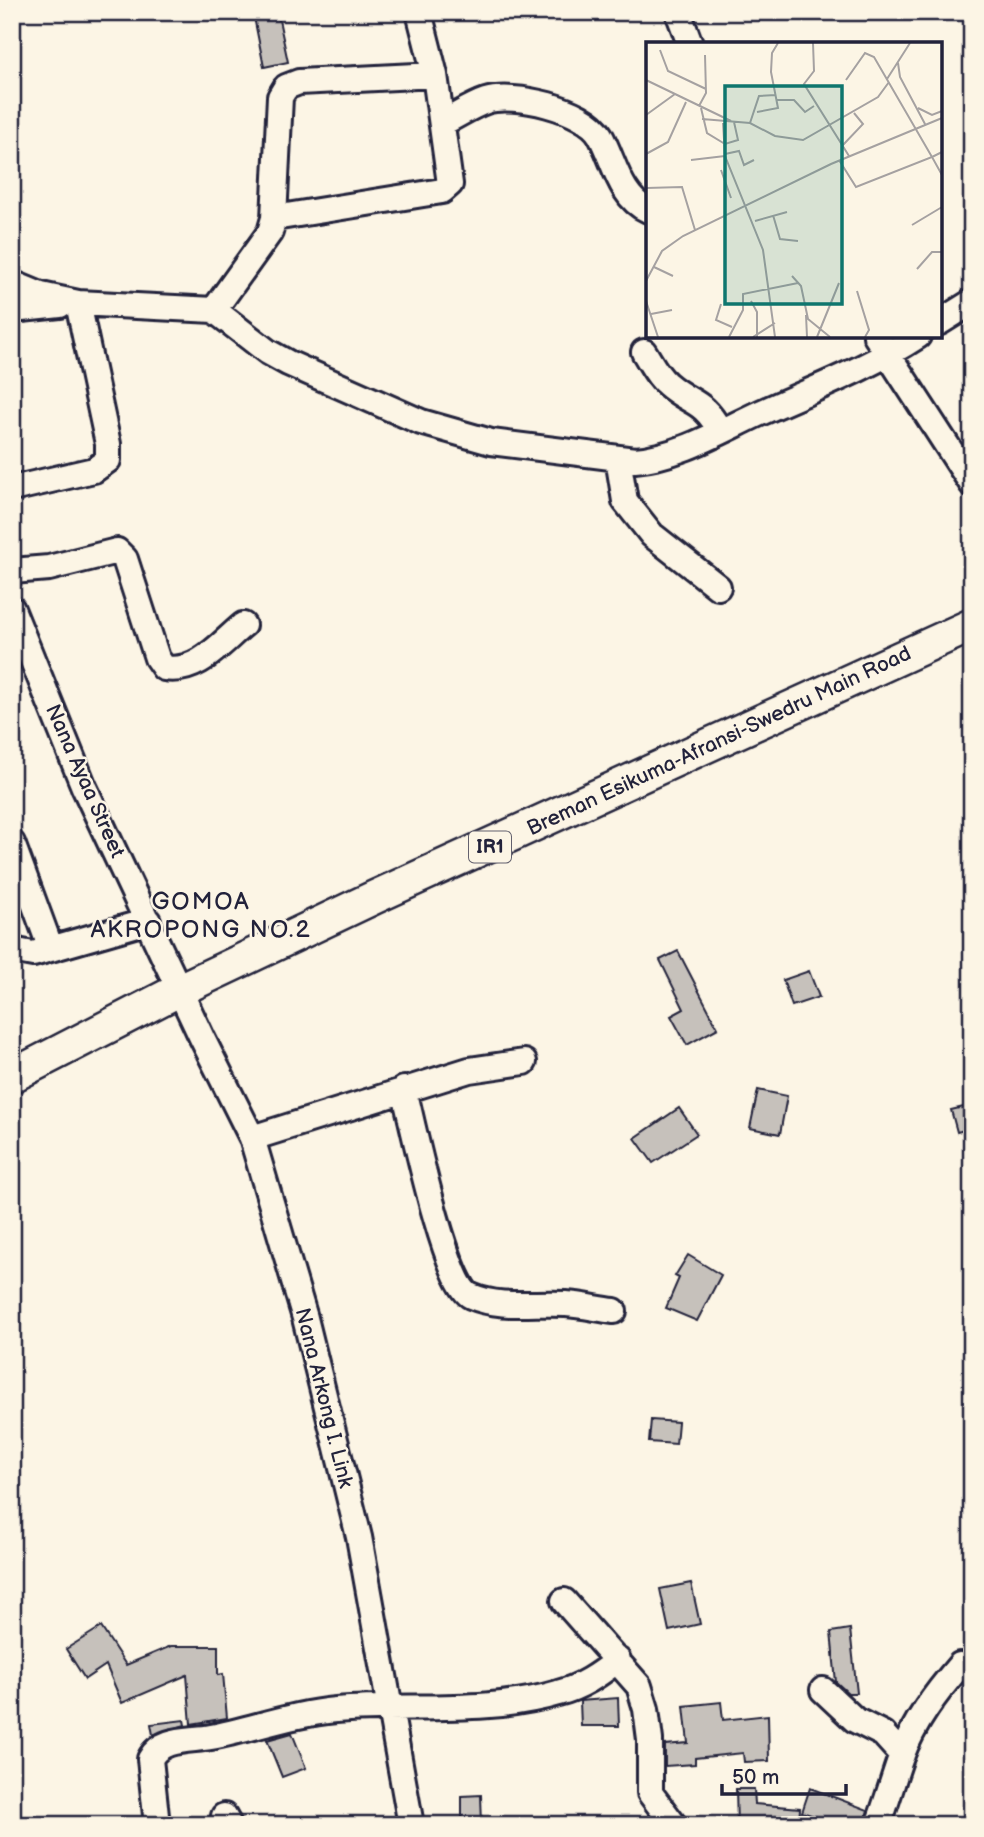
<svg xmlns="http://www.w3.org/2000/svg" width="984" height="1837" font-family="'Balsamiq Sans',sans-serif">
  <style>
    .building { fill: #c6c1bb; stroke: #22223b; stroke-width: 2 }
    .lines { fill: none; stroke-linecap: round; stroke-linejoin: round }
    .minor-casing { stroke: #22223b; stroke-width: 30 }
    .major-casing { stroke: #22223b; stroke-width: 37 }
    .minor { stroke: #fcf5e5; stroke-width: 24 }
    .major { stroke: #fcf5e5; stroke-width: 32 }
    .labels { text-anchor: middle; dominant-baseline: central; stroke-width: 5; stroke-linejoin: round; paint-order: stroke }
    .shield { fill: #fcf5e5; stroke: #63616e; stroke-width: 2 }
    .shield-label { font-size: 19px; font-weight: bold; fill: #22223b }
    .street-label { font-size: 21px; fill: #22223b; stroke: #fcf5e5 }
    .quarter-label { font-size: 24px; letter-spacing: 2px; fill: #22223b; stroke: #fcf5e5 }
    .inset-road { fill: none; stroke: #a5a1a1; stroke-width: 2 }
    .view { fill: #0f766e; fill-opacity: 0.15; stroke: #0f766e; stroke-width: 3.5 }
    .inset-edge { fill: none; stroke: #22223b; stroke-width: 3.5 }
  </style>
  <rect width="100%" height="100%" fill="#fcf5e5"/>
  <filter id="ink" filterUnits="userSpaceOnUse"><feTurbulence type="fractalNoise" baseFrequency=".0143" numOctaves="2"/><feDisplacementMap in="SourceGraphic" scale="14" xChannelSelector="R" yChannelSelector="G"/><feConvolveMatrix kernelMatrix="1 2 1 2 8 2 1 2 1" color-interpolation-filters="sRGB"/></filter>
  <g filter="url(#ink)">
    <!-- building -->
    <path class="building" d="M253 12H266L267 18 278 15 288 62 264 67Z
      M678 951 718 1028 687 1045 671 1016 684 1009 660 960Z
      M809 971 819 997 792 1006 783 980Z
      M758 1090 787 1096 780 1134 750 1128Z
      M972 1105V1128L957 1132 951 1110Z
      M679 1108 697 1134 653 1163 635 1138Z
      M688 1255 721 1275 697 1321 666 1308 679 1278 675 1276Z
      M651 1420 678 1422 676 1444 649 1442Z
      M691 1583 700 1624 669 1631 660 1589Z
      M101 1627 126 1665 171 1646H218V1675L223 1674 227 1718 191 1724 187 1675 122 1703 106 1665 85 1679 66 1649Z
      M850 1629 857 1693H848L836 1682 831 1632Z
      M618 1698 619 1726H581L580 1701Z
      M721 1702 723 1720 768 1715 769 1761 744 1762 743 1753 695 1758V1764L665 1766V1745L688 1743 684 1706Z
      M184 1720 185 1725 153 1735 151 1724Z
      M292 1733 306 1768 282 1777 267 1740Z
      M810 1788 868 1810 864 1825H841L802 1812Z
      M736 1789H754L755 1804 800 1808 799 1825H737Z
      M481 1795 482 1825H462V1796Z"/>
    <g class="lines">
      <defs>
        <path id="minor" d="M678 12 690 44
          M442 123C457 116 471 106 486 101 514 92 585 109 600 135 614 160 620 198 648 210
          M274 218 442 191 450 184 435 75 419 12
          M12 283 41 295 78 303 214 310 268 352 288 363 421 422 491 442 635 460C678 457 721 431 760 413 813 389 869 368 918 336
          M12 310 60 305
          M214 310 270 232 274 218 280 97 286 87 299 82 435 75
          M940 322 972 302
          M876 336 972 484
          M644 352C651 363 657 376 667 384 691 405 702 398 720 431
          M618 458 625 501 652 535 718 587
          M12 489 94 470 108 460V444L78 303
          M12 571 49 568 117 551 125 559 157 658 164 668C197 674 220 644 243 625
          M12 609 84 787 202 1038 252 1138 305 1318 359 1537 411 1825
          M12 843 51 949
          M12 947 17 951 33 954 148 921
          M404 1089C412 1122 446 1285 471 1296 501 1309 534 1302 566 1304 582 1305 598 1309 614 1311
          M252 1138 469 1070 524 1062
          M564 1601 639 1686 646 1709 650 1740V1793L674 1825
          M823 1690 855 1720 883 1734 902 1755
          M224 1816 229 1825
          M157 1825 150 1759C161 1737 190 1741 211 1737 253 1729 292 1714 336 1710 408 1704 488 1714 558 1693 582 1687 598 1675 618 1660
          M878 1825C887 1802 893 1779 901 1757 914 1722 936 1693 960 1665"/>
        <path id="major" d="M12 1076 179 990 375 897 972 625"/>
      </defs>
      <!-- minor casing -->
      <use href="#minor" class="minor-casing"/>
      <!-- major casing -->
      <use href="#major" class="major-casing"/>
      <!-- minor -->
      <use href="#minor" class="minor"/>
      <!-- major -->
      <use href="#major" class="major"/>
    </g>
  </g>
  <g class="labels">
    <!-- shield labels -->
    <rect class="shield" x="469" y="831.5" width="42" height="31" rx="5"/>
    <g class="shield-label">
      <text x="490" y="847">IR1</text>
    </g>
    <!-- street labels -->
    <g class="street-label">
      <text transform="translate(719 741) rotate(-25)">Breman Esikuma-Afransi-Swedru Main Road</text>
      <text transform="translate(85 781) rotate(66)">Nana Ayaa Street</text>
      <text transform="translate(324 1398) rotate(76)">Nana Arkong I. Link</text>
    </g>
    <!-- quarter labels -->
    <g class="quarter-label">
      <text x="201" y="901">GOMOA<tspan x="201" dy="28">AKROPONG NO.2</tspan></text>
    </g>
  </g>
  <!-- overview -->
  <g transform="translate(646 42)">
    <rect width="296" height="296" fill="#fcf5e5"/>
    <path class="inset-road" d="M167 1 168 29 158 42 203 114M14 8 22 29 60 47M252 21 254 35 279 82M241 37 264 1M0 38 85 79M131 58H148L159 70 168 64M53 64 60 51 59 13M55 66 61 91 79 102 92 98 88 80M272 66 286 73 296 69M111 70 132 66 125 30 126 11 132 1M0 73 29 52M56 77 104 81 129 94 157 98 232 55 243 40M77 81 79 114 117 208 129 295M104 81 113 54 130 53M196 104 217 82 208 71M296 110 286 115 296 133M0 112 22 100 40 60M79 112 93 109 98 123 108 118M45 118 79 114M193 118 210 145 286 115 228 15 219 11 200 38M75 128 85 156M0 146 36 145 49 188M127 173 134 197 152 199M109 179 141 170M266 183 296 165M8 225 27 234M271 227 286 210H296M146 234 155 244 162 277 184 295M0 239 16 209 37 194 185 122 296 76M211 249 223 288 219 295M0 259 12 295M105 259 111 270V295M75 262 70 278 86 285M5 272 26 268M160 273 161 295M83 295 97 268V252L152 241M107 295 129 281M171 295 193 241"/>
    <path class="view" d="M79 44H196V262H79Z"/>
    <rect width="296" height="296" class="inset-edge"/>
  </g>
  <!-- margin -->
  <rect width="984" height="1837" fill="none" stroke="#fcf5e5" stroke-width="42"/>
  <rect x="21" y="21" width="942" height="1795" fill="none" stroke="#22223b" stroke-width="2.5" filter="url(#ink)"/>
  <!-- scale -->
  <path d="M722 1784v10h124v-10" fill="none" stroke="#22223b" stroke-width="3.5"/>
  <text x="732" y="1784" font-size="21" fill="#22223b" stroke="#fcf5e5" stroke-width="5" paint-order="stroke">50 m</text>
</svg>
